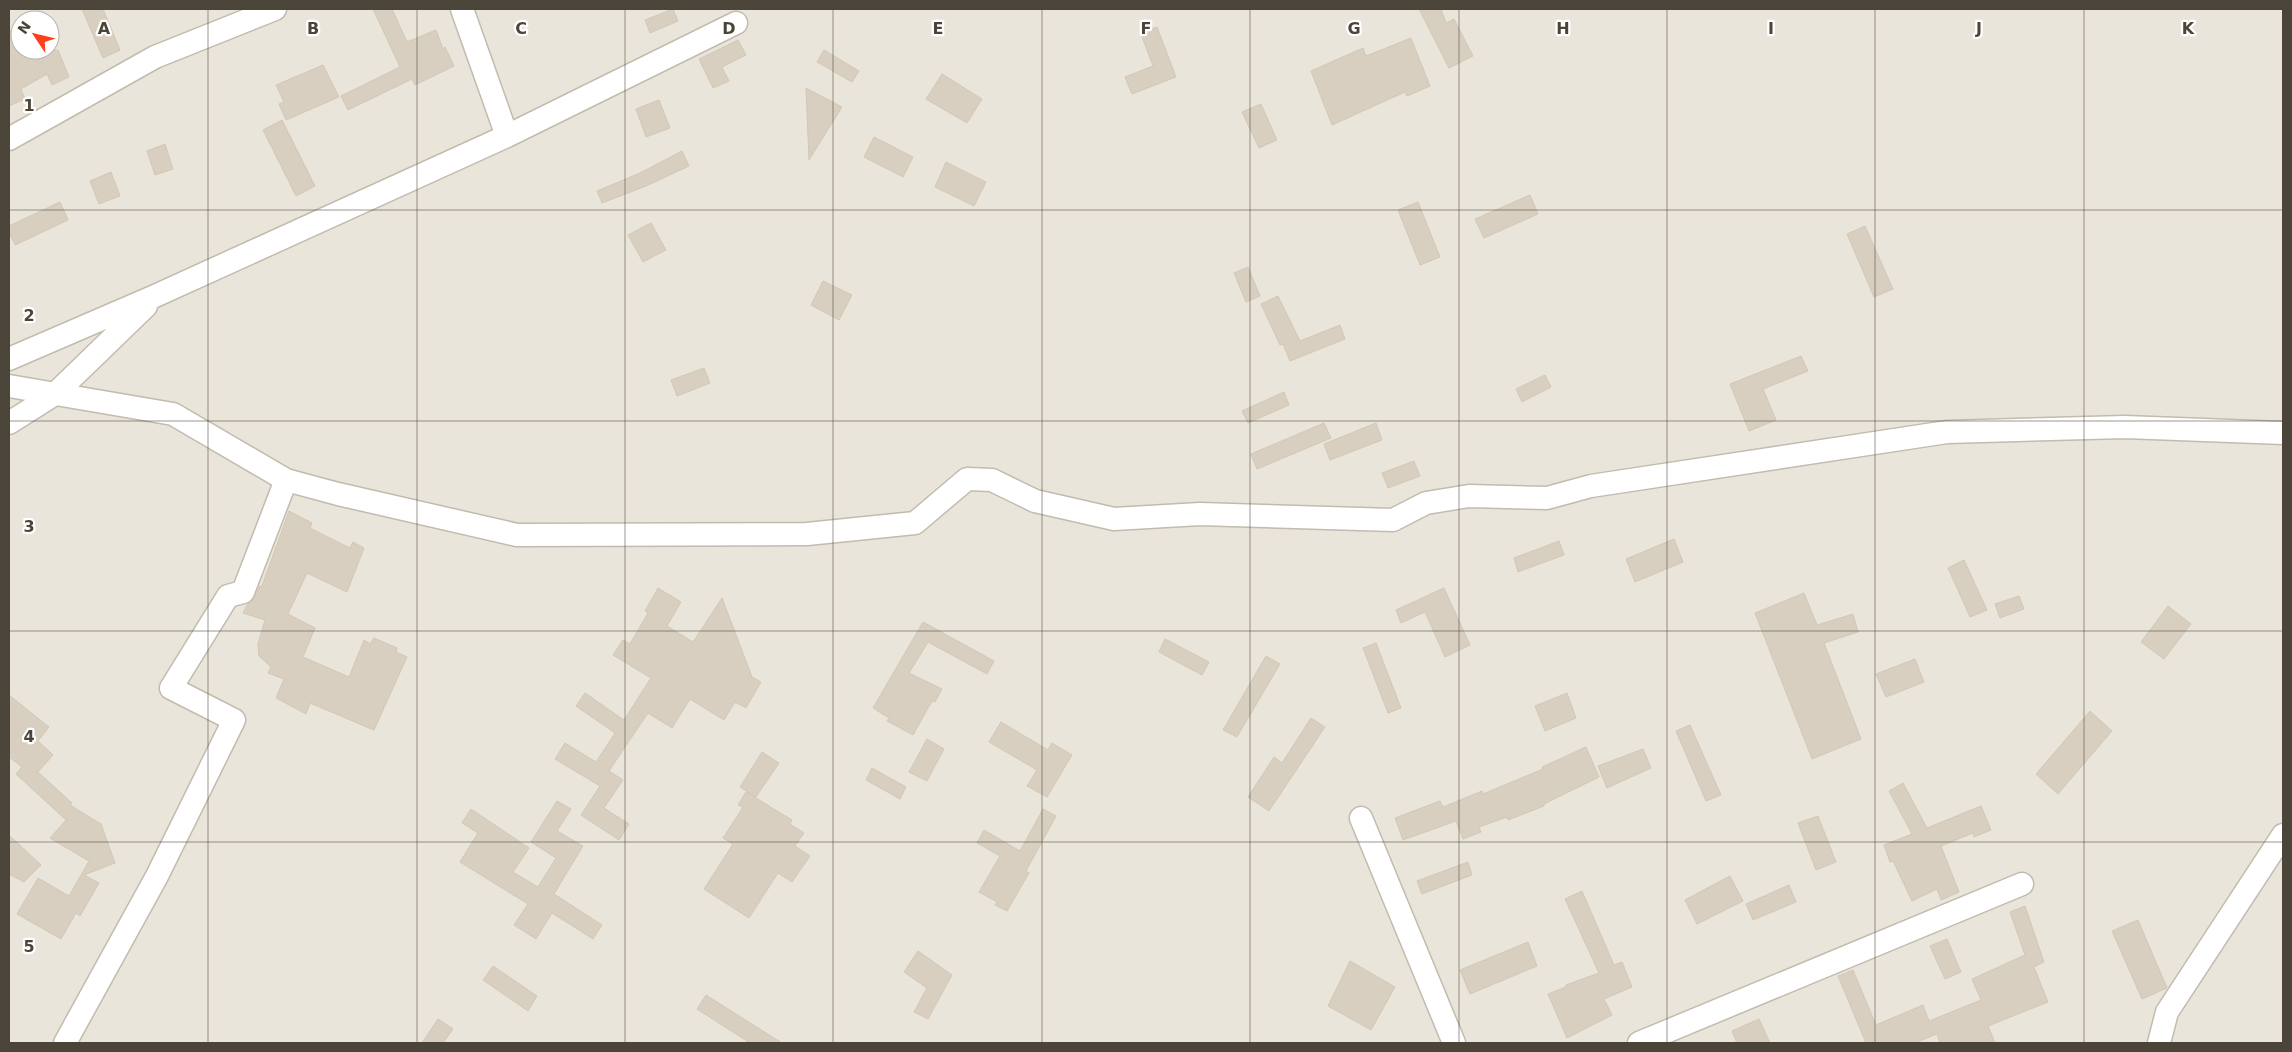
<svg xmlns="http://www.w3.org/2000/svg" width="2292" height="1052" font-family="'DejaVu Sans',sans-serif">
  <style>
    .residential { fill: #eae5da; fill-rule: evenodd }
    .building { fill: #d8cfc1; stroke: #d3c7b4 }
    .lines { fill: none; stroke-linecap: round; stroke-linejoin: round }
    .minor-casing { stroke: #c2bbae; stroke-width: 25 }
    .minor { stroke: #fff; stroke-width: 22 }
    .grid { fill: none; stroke: #4b4439; stroke-width: 1; stroke-opacity: 0.55 }
    .grid-label { font-size: 16px; text-anchor: middle; font-weight: bold; fill: #4b4439; stroke: #fff; stroke-width: 4.5; stroke-linejoin: round; paint-order: stroke }
  </style>
  <rect width="100%" height="100%" fill="#f6f3ec"/>
  <!-- residential -->
  <path class="residential" d="M9 9H2283V1043H9ZM20 20H50V50H20Z"/>
  <!-- building -->
  <path class="building" d="M82 9H103L120 50 103 58Z
    M373 9H392L407 42 436 30 443 49 445 47 454 66 415 85 412 79 348 110 341 96 400 67Z
    M673 9 678 21 650 33 645 20Z
    M1419 9H1441L1446 23 1454 19 1473 56 1449 68Z
    M1157 27 1176 77 1132 94 1125 77 1153 66 1141 34Z
    M9 28 20 50H58L69 77 52 85 47 74 21 89 25 99 9 106Z
    M1411 38 1430 86 1407 96 1405 92 1332 125 1311 71 1363 48 1366 56Z
    M738 40 746 55 722 67 729 81 713 88 699 59Z
    M824 50 859 71 852 82 817 62Z
    M323 65 339 97 286 120 279 104 284 102 276 85Z
    M942 74 982 99 967 123 926 99Z
    M806 88 842 107 809 160Z
    M659 100 670 128 646 137 636 109Z
    M1261 104 1277 140 1259 148 1242 112Z
    M282 120 315 186 296 196 263 130Z
    M874 137 913 157 903 177 864 157Z
    M165 144 173 169 155 175 147 151Z
    M682 151 689 166 646 186 602 203 597 191 640 173Z
    M946 162 986 182 974 206 935 187Z
    M111 172 120 196 99 204 90 181Z
    M1530 195 1538 214 1484 238 1475 219Z
    M60 202 68 220 15 245 9 232V226Z
    M1418 202 1440 257 1420 265 1398 210Z
    M651 223 666 250 643 262 628 235Z
    M1865 226 1893 289 1874 297 1847 234Z
    M1248 267 1260 296 1246 302 1234 273Z
    M823 281 852 295 839 320 811 305Z
    M1278 296 1300 341 1340 325 1345 339 1290 361 1283 344 1280 345 1261 304Z
    M1801 356 1808 371 1763 389 1776 420 1749 431 1730 384Z
    M704 368 710 383 677 396 671 380Z
    M1545 375 1551 387 1522 402 1516 389Z
    M1284 392 1289 405 1248 423 1242 411Z
    M1324 423 1331 438 1257 469 1251 454Z
    M1376 423 1382 440 1330 460 1324 444Z
    M1414 461 1420 476 1388 488 1382 473Z
    M289 511 312 523 310 528 350 548 353 542 364 548 347 592 307 573 288 614 315 628 303 657 349 677 364 640 370 644 374 638 397 648 396 652 407 657 374 730 310 703 306 714 276 698 284 679 268 673 271 667 259 656 258 644 265 620 243 613 247 605 255 597 260 586H262Z
    M1674 539 1683 562 1635 582 1626 559Z
    M1559 541 1564 555 1518 572 1514 558Z
    M1964 560 1987 610 1970 617 1948 568Z
    M658 588 681 602 667 626 693 642 722 598 752 677 761 682 746 708 735 702 724 720 690 699 672 728 648 713 609 771 623 780 604 808 629 824 619 840 581 815 600 786 555 759 565 743 596 762 615 733 576 706 585 693 624 720 651 678 613 655 623 640 630 644 648 613 645 611Z
    M1444 588 1470 645 1445 657 1425 612 1401 623 1396 610Z
    M1804 593 1817 625 1853 614 1858 632 1824 643 1861 739 1812 759 1755 613Z
    M2019 596 2024 609 2000 618 1995 604Z
    M2168 606 2191 624 2164 659 2141 642Z
    M923 622 994 661 987 674 928 642 909 673 942 689 935 702 932 701 913 735 887 721 889 718 873 708Z
    M1165 639 1209 662 1202 675 1159 652Z
    M1376 643 1401 708 1388 713 1363 648Z
    M1266 656 1280 664 1237 737 1223 730Z
    M1915 659 1924 682 1886 697 1876 674Z
    M1567 693 1576 718 1545 731 1535 706Z
    M9 695 49 727 38 741 53 755 38 772 72 803 70 805 101 824 115 863 84 875 99 883 80 916 76 913 61 939 17 914 38 878 69 896 89 861 50 838 66 820 16 774 22 767 9 757Z
    M2090 711 2112 731 2058 794 2036 774Z
    M1311 718 1325 727 1269 811 1248 797 1274 757 1282 763Z
    M1001 722 1048 750 1052 743 1072 755 1047 797 1027 786 1037 770 989 742Z
    M1690 725 1721 795 1706 801 1676 731Z
    M927 739 944 749 927 781 909 772Z
    M1586 747 1599 777 1544 804V806L1508 820 1507 817 1479 827 1481 832 1463 839 1456 821 1403 840 1395 818 1440 801 1443 807 1482 791 1483 794 1543 769 1542 767Z
    M1643 749 1651 768 1607 788 1598 766Z
    M762 752 779 763 756 797 740 787Z
    M872 768 906 787 900 799 866 780Z
    M1903 783 1927 828 1981 806 1991 830 1974 837 1973 833 1941 846 1959 892 1941 900 1937 889 1912 901 1893 861 1890 862 1884 845 1912 834 1889 791Z
    M746 792 792 820 790 824 804 833 795 846 810 856 792 882 778 873 749 918 704 889 733 844 723 838 743 807 738 805Z
    M557 801 571 809 557 831 583 846 554 894 602 925 593 939 552 913 536 939 514 925 528 904 460 862 478 833 462 823 471 809 529 848 513 872 538 887 556 858 531 842Z
    M1043 809 1056 816 1026 871 1029 873 1007 911 995 905 997 902 979 892 1000 856 977 843 984 830 1020 851Z
    M1818 816 1836 862 1816 870 1798 823Z
    M9 835 41 865 24 882 9 874Z
    M1468 862 1472 875 1422 894 1417 881Z
    M1730 876 1743 901 1697 924 1685 900Z
    M1789 885 1796 902 1753 920 1746 904Z
    M1582 891 1614 965 1622 962 1632 987 1604 999 1612 1015 1567 1038 1548 994 1566 987V985L1599 973 1565 899Z
    M2025 906 2044 962 2034 967 2048 1002 1988 1026 1995 1043H1940L1937 1034 1914 1043H1866L1838 976 1853 970 1876 1025 1923 1005 1929 1021 1981 1000 1972 979 2025 955 2010 912Z
    M2138 920 2167 988 2142 999 2112 931Z
    M1947 939 1961 972 1945 979 1930 946Z
    M1528 942 1537 966 1470 994 1460 970Z
    M918 951 952 975 928 1019 914 1012 927 988 904 972Z
    M1350 961 1395 987 1371 1030 1328 1006Z
    M493 966 537 996 528 1011 483 980Z
    M706 995 782 1043H750L697 1009Z
    M438 1019 453 1029 443 1043H422Z
    M1759 1019 1770 1043H1737L1732 1031Z"/>
  <g class="lines">
    <defs>
      <path id="minor" d="M462 9 507 136
        M9 139 155 57 275 9
        M9 359 155 296 507 136 736 23
        M9 386 173 414 286 480 338 494 517 535 807 534 915 523 967 479 992 480 1035 501 1114 519 1200 514 1393 520 1426 503 1469 496 1547 498 1591 486 1947 432 2125 427 2283 433
        M9 423 55 394 146 306
        M1361 818 1454 1043
        M65 1043 157 876 234 720 171 688 228 596 243 592 286 480
        M1639 1043 2022 884
        M2159 1043 2167 1012 2283 835"/>
    </defs>
    <!-- minor casing -->
    <use href="#minor" class="minor-casing"/>
    <!-- minor -->
    <use href="#minor" class="minor"/>
  </g>
  <!-- grid -->
  <path class="grid" d="M208 9V1043M417 9V1043M625 9V1043M833 9V1043M1042 9V1043M1250 9V1043M1459 9V1043M1667 9V1043M1875 9V1043M2084 9V1043M9 210H2283M9 421H2283M9 631H2283M9 842H2283"/>
  <g class="grid-label">
    <text x="104" y="34">A</text>
    <text x="313" y="34">B</text>
    <text x="521" y="34">C</text>
    <text x="729" y="34">D</text>
    <text x="938" y="34">E</text>
    <text x="1146" y="34">F</text>
    <text x="1354" y="34">G</text>
    <text x="1563" y="34">H</text>
    <text x="1771" y="34">I</text>
    <text x="1979" y="34">J</text>
    <text x="2188" y="34">K</text>
    <text x="29" y="111">1</text>
    <text x="29" y="321">2</text>
    <text x="29" y="532">3</text>
    <text x="29" y="742">4</text>
    <text x="29" y="952">5</text>
  </g>
  <!-- border -->
  <rect width="2292" height="1052" fill="none" stroke="#4b4439" stroke-width="20"/>
  <!-- north arrow -->
  <g transform="translate(35 35) rotate(305)"><circle r="24" fill="#ffffff" stroke="#b7b4b0"/>
  <path d="M0-4L9 19L0 12L-9 19Z" fill="#fc3f1d"/>
  <text y="-8" font-size="14" font-weight="bold" text-anchor="middle" fill="#4b4439">N</text>
  </g>
</svg>
